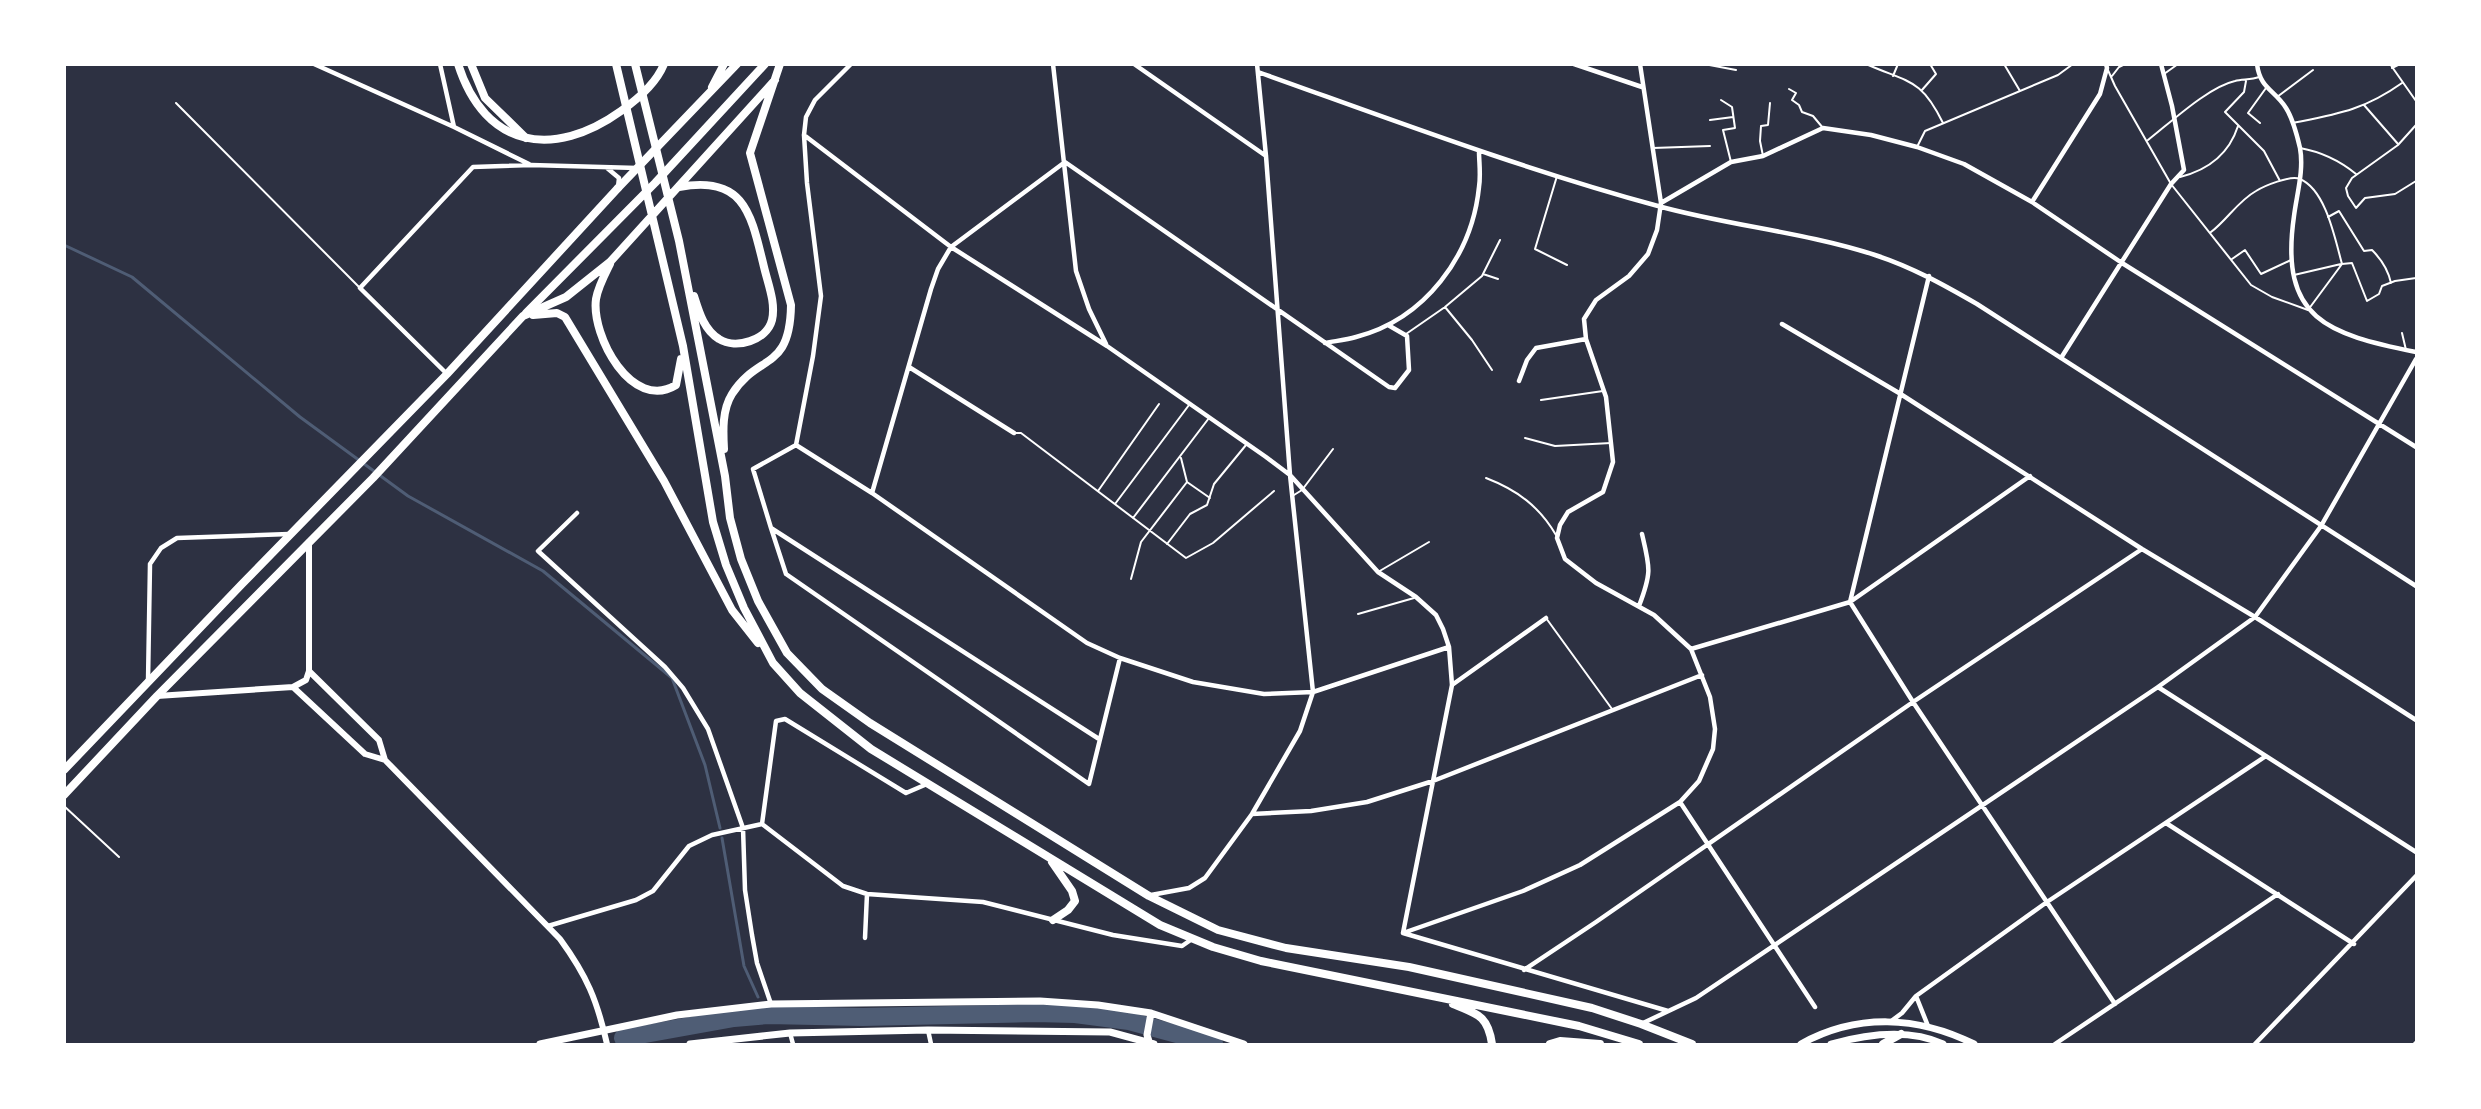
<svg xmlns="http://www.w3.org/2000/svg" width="2481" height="1109" font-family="Jost,sans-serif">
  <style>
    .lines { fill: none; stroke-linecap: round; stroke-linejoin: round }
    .stream { stroke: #4f5d75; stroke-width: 3 }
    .river { stroke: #4f5d75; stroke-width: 18 }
    .service { stroke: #fff; stroke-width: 2 }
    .minor { stroke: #fff; stroke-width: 4.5 }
    .tertiary { stroke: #fff; stroke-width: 6 }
    .secondary { stroke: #fff; stroke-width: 7 }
    .primary { stroke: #fff; stroke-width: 8 }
    .motorway { stroke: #fff; stroke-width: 8 }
  </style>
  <rect width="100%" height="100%" fill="#2d3142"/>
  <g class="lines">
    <!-- stream -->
    <path class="stream" d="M64 245 132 277 300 417 408 496 543 571 672 678 705 765 720 828
      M722 838 744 966 758 997
      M765 1007 768 1015"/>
    <!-- river -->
    <path class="river" d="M623 1038 734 1018 768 1015 863 1017 1035 1013 1075 1014 1129 1021 1214 1044"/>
    <!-- service -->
    <path class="service" d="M1704 64 1736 70
      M1866 64C1909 83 1921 78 1943 123
      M2004 64 2020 91
      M2390 64 2416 101
      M2107 68 2115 86 2171 184 2251 285 2272 297 2308 310 2342 264
      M2392 68 2400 64
      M2164 74 2178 64
      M1893 76 1898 64
      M2112 76 2119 67 2125 64
      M2246 81 2244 92 2225 112 2264 151 2280 181
      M1789 89 1796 93 1792 100 1799 105 1802 112 1813 116 1823 128
      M1922 90 1936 74 1930 64
      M2277 97 2313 70
      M1721 100 1732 107 1735 128 1723 130 1731 162
      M176 103 360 288
      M2364 105 2398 144
      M1710 120 1733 117
      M2260 123 2248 113 2266 88
      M2293 123C2338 114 2364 110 2402 83
      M2416 125 2398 145 2352 178 2346 188 2348 196 2356 208 2365 198 2395 194 2416 181
      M2148 140C2170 123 2208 87 2235 81 2242 79 2251 80 2259 77
      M1917 147 1925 131 2058 75 2073 64
      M1653 148 1710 146
      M2300 148C2322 152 2339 160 2356 174
      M1763 156 1760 141 1761 126 1768 125 1770 103
      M1557 176 1535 249 1567 265
      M2180 177C2208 170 2229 154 2238 126
      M2328 217 2339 211 2364 251 2372 250C2382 260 2388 269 2391 283
      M2211 232C2227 220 2238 201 2256 191 2264 186 2290 175 2300 179 2326 190 2335 239 2342 264L2352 263 2367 301 2379 294 2382 286 2395 281 2416 278
      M2416 255V265
      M2232 259 2245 250 2261 274 2291 260
      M1483 274 1498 279
      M2294 275 2341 264
      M1445 307 1472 340 1492 370
      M2402 333 2406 350
      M1406 334 1445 307 1482 276 1500 240
      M1541 400 1603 391
      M1014 433H1021L1186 558 1213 543 1274 491
      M1525 438 1555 446 1611 443
      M1181 458 1187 482 1210 498
      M1486 478C1517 490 1539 506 1556 535
      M1098 491 1159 404
      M1294 495 1302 490 1333 449
      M1115 504 1189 405
      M1133 518 1209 418
      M1167 544 1190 514 1207 505 1214 484 1246 445
      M1378 572 1429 542
      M1131 579 1141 542 1187 482
      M1358 614 1414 598
      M1546 618 1612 709
      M64 806 119 857"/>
    <!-- minor -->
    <path class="minor" d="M314 64 454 127 529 164
      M440 64 454 127
      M1053 64 1076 271 1089 309 1106 344
      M1134 64 1266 156
      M1574 64 1642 87
      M2257 64C2260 89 2275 90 2286 108 2293 119 2297 135 2300 148 2304 170 2297 193 2294 216 2279 320 2328 334 2416 352
      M1258 72C1390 119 1522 169 1658 206 1730 226 1804 232 1875 255 1912 267 1944 285 1977 304L2416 586
      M804 135 951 247 1107 346 1266 457 1290 475 1378 572 1416 597 1436 615 1443 629 1449 647 1452 685 1403 933
      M607 168 619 178 618 187
      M2032 202 2100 94 2107 68 2106 64
      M1661 203 1731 162 1763 156 1823 128 1871 135 1917 147 1964 164 2032 202 2122 263 2416 447
      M1929 276 1850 602 1913 702 2115 1004
      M1782 324 1899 393 2142 549 2255 617 2416 720
      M1325 343C1335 341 1346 340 1356 337 1425 319 1472 256 1479 187 1481 175 1479 162 1479 151
      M2061 358 2171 184 2184 170 2172 106 2161 64
      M909 367 1014 433
      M447 374 360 288 473 167 531 165 637 168
      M1519 381 1527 360 1536 348 1586 339
      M796 445 872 493 1087 643 1120 658 1193 682 1264 694 1313 692 1449 647
      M796 445 753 469 771 528 1099 739
      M796 445 813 356 821 296 807 183 804 135 806 117 815 100 851 64
      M872 493 931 289 938 269 951 247 1065 162 1389 387 1395 388 1409 370 1407 336 1388 325
      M577 513 538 551 665 667 683 688 708 729 743 828 745 890 752 935 757 963 771 1004
      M771 528 786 574 1089 784 1120 658
      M1639 606C1652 572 1650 568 1642 534
      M1691 649 1850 602 2030 476
      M148 682 150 564 161 548 177 538 289 534
      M1452 685 1546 618
      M2158 687 2416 852
      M1680 802 1815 1007
      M1252 814 1311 811 1367 802 1433 781 1702 675
      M2166 823 2354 944
      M762 824 776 721 785 719 906 793 927 784
      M1151 895 1189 888 1205 878 1252 814 1300 731 1313 692 1290 475 1266 156 1257 64
      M548 926 636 900 653 891 689 846 712 835 762 824 843 886 867 894 983 902 1113 935 1182 946 1192 939
      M1403 933 1523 891 1580 865 1680 802 1699 781 1713 749 1715 729 1710 697 1691 649 1654 615 1596 583 1565 559 1557 538 1560 525 1568 512 1603 492 1613 462 1606 397 1586 339 1584 319 1596 300 1629 276 1648 254 1657 230 1661 203 1640 64
      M1403 933 1668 1011
      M865 938 867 894
      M1524 970 1596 922 1913 702 2142 549
      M1916 996 1928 1026
      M1890 1022 1902 1013 1916 996 2047 902 2266 756
      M1641 1024 1696 998 2158 687 2255 617 2321 526 2416 359
      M928 1030 931 1044
      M790 1033 793 1044
      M2055 1044 2278 894
      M2255 1044 2416 876
      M2415 1044 2416 1043"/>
    <!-- tertiary -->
    <path class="tertiary" d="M309 671 379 740 385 760 560 939C587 976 597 1000 607 1044
      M293 687 365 754 385 760
      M157 696 293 687 306 680 309 671V542"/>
    <!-- secondary -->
    <path class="secondary" d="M540 1044 677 1015 771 1004 1040 1001 1098 1005 1151 1013 1244 1044
      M690 1044 790 1033 928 1030 1110 1032 1154 1044
      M1150 1044 1147 1035 1151 1013
      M1801 1044C1857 1013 1918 1016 1974 1044
      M1831 1044C1867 1034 1909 1028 1943 1044"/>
    <!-- primary -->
    <path class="primary" d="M458 64C485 149 554 159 621 111 638 99 656 84 664 64
      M712 87 724 64
      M618 188 737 64
      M526 313 655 183 765 64"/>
    <!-- motorway -->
    <path class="motorway" d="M471 64 485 98 526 138
      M616 64 683 346 713 522 726 565 744 608 773 663 800 693 871 749 1160 925 1213 947 1261 961 1579 1026 1639 1044
      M635 64 679 241 725 476 730 518 741 559 758 601 787 653 822 689 870 723 1149 896 1218 930 1286 948 1409 967 1592 1008 1641 1024 1692 1044
      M679 187C745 175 751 214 764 267 768 284 776 303 772 320 767 340 736 350 719 339 704 330 699 312 694 296
      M610 264C605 274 598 287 596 299 591 336 632 412 676 385L681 359
      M533 315 557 313 565 317 664 481 732 610 758 643
      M724 449C723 431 722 410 732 394 758 353 790 372 791 305L750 153 780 64
      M64 770 242 584 447 374 618 188
      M64 795 157 696 373 478 523 316 566 297 610 262 775 80
      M1052 862 1072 891 1075 901 1068 910 1053 920
      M1453 1004C1478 1014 1488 1016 1492 1044
      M1550 1044 1560 1041 1600 1044
      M1883 1044 1901 1034"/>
  </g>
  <!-- border -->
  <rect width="2481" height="1109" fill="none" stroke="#ffffff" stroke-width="132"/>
</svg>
